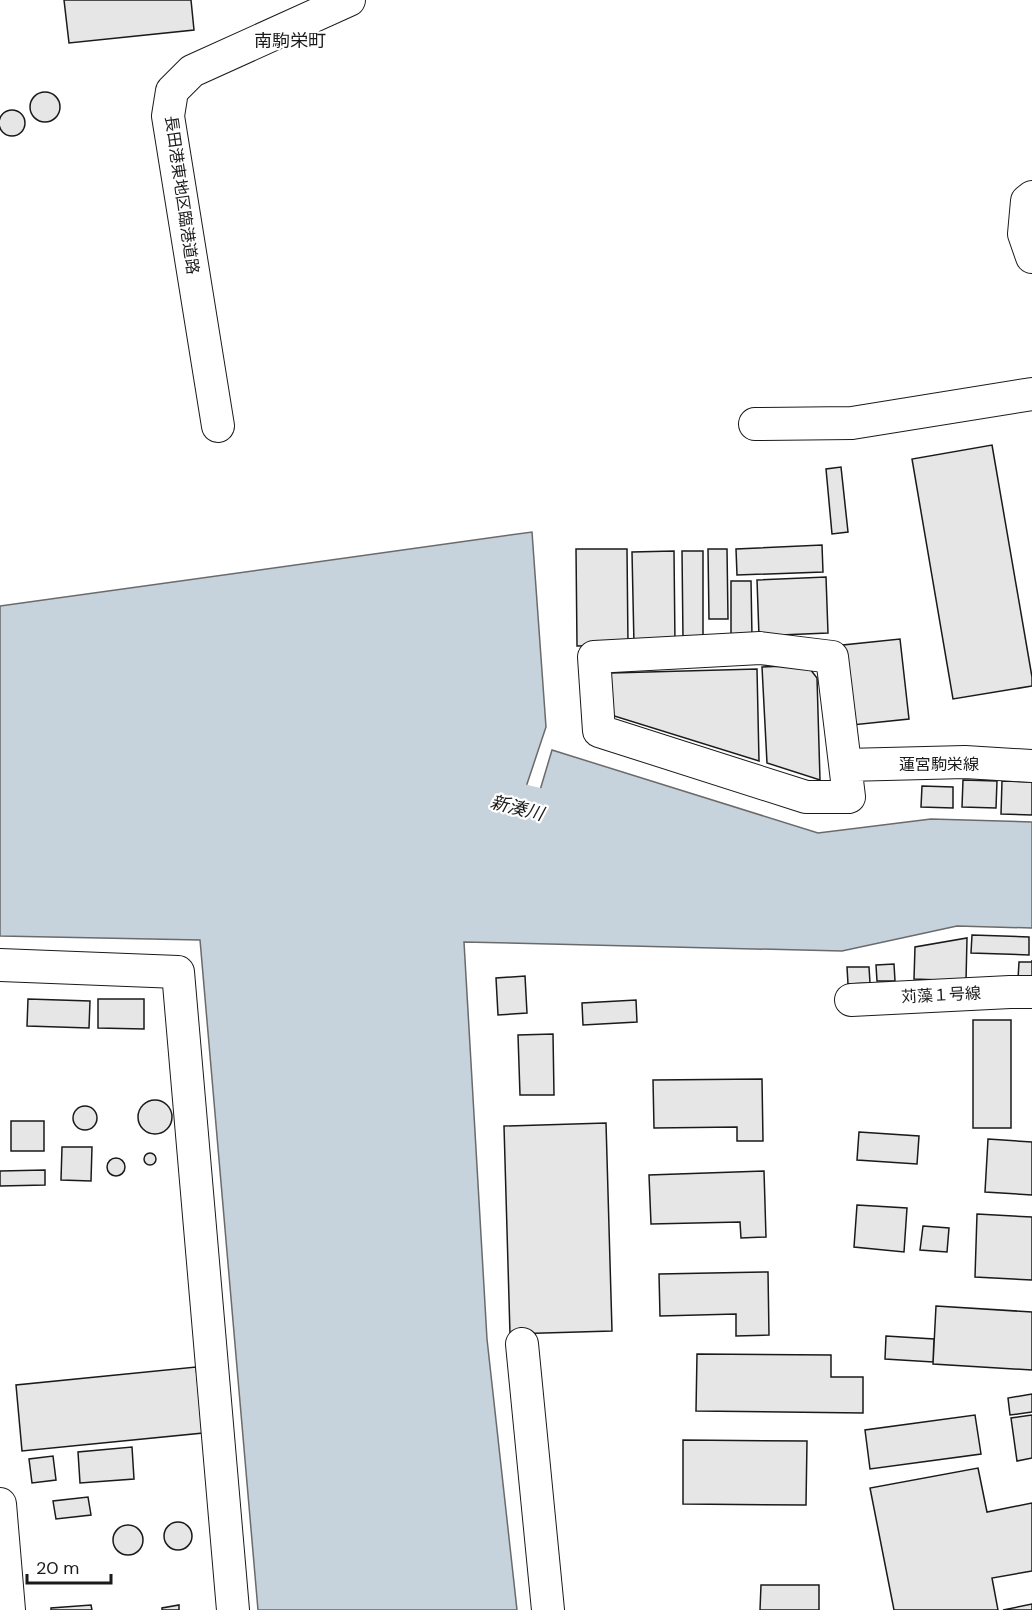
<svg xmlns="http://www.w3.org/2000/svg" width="1032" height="1610" font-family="'DM Sans','Noto Sans JP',sans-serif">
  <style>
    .water { fill: #c6d2dc; stroke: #6a6a6a; stroke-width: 1.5 }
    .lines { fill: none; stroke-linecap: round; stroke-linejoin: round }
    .river { stroke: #c6d2dc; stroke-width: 50 }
    .building { fill: #e6e6e6; stroke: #1a1a1a; stroke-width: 1.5 }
    .minor-casing { stroke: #1a1a1a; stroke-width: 34 }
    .minor { stroke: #fff; stroke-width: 32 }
    .labels { text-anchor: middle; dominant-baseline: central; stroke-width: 4.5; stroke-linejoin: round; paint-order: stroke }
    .street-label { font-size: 16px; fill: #1a1a1a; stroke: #fff }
    .neighbourhood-label { font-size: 18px; fill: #1a1a1a; stroke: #fff }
    .water-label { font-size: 18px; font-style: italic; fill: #1a1a1a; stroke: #fff }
  </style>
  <rect width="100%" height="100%" fill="#fff"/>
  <!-- water -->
  <path class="water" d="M532 532 546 727 514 823 529 827 552 750 818 833 931 819 1032 822V928L957 926 842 951 464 942 487 1339 517 1610H258L200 940 0 936V606Z"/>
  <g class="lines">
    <!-- river -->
    <path class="river" d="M454 793 600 828"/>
  </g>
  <!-- building -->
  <path class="building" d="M64 0H191L194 30 69 43Z
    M30 107a15 15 0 1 1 30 0a15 15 0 1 1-30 0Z
    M-1 123a13 13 0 1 1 26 0a13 13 0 1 1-26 0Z
    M992 445 1032 677V686L953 699 912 459Z
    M841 467 848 532 832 534 826 469Z
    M822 545 823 572 737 575 736 549Z
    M576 549H627L628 645 577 646Z
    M708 549H727L728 619H709Z
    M674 551 675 644 634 645 632 552Z
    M682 551H703V639H683Z
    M826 577 828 633 759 636 757 580Z
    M731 581H751L752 637 731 638Z
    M900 639 909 719 852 725 843 645Z
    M807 665 817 678 820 780 767 763 762 667Z
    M757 669 759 761 611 715V673Z
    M963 780 997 781 996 808 962 807Z
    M1002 781 1032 782V815L1001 814Z
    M922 786 953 787V808L921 807Z
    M972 935 1029 937V955L971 953Z
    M967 938 966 981 914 979 915 947Z
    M1032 960V980L1018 979 1019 962H1032Z
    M894 964 895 981H877L876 965Z
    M847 967H869L870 983 848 984Z
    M525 976 527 1013 498 1015 496 978Z
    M28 999 90 1001 89 1028 27 1026Z
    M98 999H144V1029L98 1028Z
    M636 1000 637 1022 583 1025 582 1003Z
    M973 1020H1011V1128H973Z
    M553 1034 554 1095H520L518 1035Z
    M762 1079 763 1141H737V1127L654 1128 653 1080Z
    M138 1117a17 17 0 1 1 34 0a17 17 0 1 1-34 0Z
    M73 1118a12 12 0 1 1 24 0a12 12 0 1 1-24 0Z
    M11 1121H44V1151H11Z
    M606 1123 612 1331 510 1334 504 1126Z
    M859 1132 919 1136 917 1164 857 1160Z
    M988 1139 1032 1142V1195L985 1192Z
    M62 1147H92L91 1181 61 1180Z
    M144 1159a6 6 0 1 1 12 0a6 6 0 1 1-12 0Z
    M107 1167a9 9 0 1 1 18 0a9 9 0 1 1-18 0Z
    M45 1170V1185L0 1186V1171Z
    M764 1171 766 1237 741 1238 740 1222 651 1224 649 1175Z
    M857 1205 907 1208 904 1252 854 1247Z
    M977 1214 1032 1217V1280L975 1277Z
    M923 1226 949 1228 947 1252 920 1250Z
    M768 1272 769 1335 736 1336V1314L660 1316 659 1274Z
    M936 1306 1032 1312V1370L933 1364Z
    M886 1336 934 1339 933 1362 885 1359Z
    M697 1354 831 1355V1377H863V1413L696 1411Z
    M196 1367 203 1433 22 1451 16 1385Z
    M1032 1394V1412L1010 1415 1008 1398Z
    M975 1415 981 1454 870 1469 865 1430Z
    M1032 1415V1458L1017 1461 1011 1418Z
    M683 1440 807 1441 806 1505 683 1504Z
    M132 1447 134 1479 80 1483 78 1452Z
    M53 1456 56 1480 32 1483 29 1459Z
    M978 1468 987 1512 1032 1503V1571L992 1578 998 1610H894L870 1488Z
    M88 1497 91 1515 56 1519 53 1501Z
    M164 1536a14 14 0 1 1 28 0a14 14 0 1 1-28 0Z
    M113 1540a15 15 0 1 1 30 0a15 15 0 1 1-30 0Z
    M761 1585H819V1610H760Z
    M1032 1604V1610H1003Z
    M91 1605 92 1610H51V1608Z
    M179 1605V1610H162V1608Z"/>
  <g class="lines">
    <defs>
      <path id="minor" d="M1032 197 1027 201 1024 234 1032 257
        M755 424 852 423 1032 394
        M218 426 168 116 172 91 192 71 349 0
        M760 648 832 657 849 797H806L599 731 594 657Z
        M846 765 965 762 1032 766
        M0 965 178 972 233 1610
        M851 1000 1010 992H1032
        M522 1344 548 1610
        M0 1504 9 1610"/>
    </defs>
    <!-- minor casing -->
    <use href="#minor" class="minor-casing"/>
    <!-- minor -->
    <use href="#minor" class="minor"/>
  </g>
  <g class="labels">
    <!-- street labels -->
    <g class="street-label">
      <text transform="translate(182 195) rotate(82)">長田港東地区臨港道路</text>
      <text x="939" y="764">蓮宮駒栄線</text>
      <text transform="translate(941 995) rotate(-3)">苅藻１号線</text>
    </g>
    <!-- neighbourhood labels -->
    <g class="neighbourhood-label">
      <text x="290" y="41">南駒栄町</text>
    </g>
    <!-- water labels -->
    <g class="water-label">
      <text transform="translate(517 808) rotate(14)">新湊川</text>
    </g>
  </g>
  <!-- scale -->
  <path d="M27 1574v9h84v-9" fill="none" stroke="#1a1a1a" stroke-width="3"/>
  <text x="36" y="1574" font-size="18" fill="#1a1a1a" stroke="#ffffff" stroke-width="4.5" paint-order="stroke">20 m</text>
</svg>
